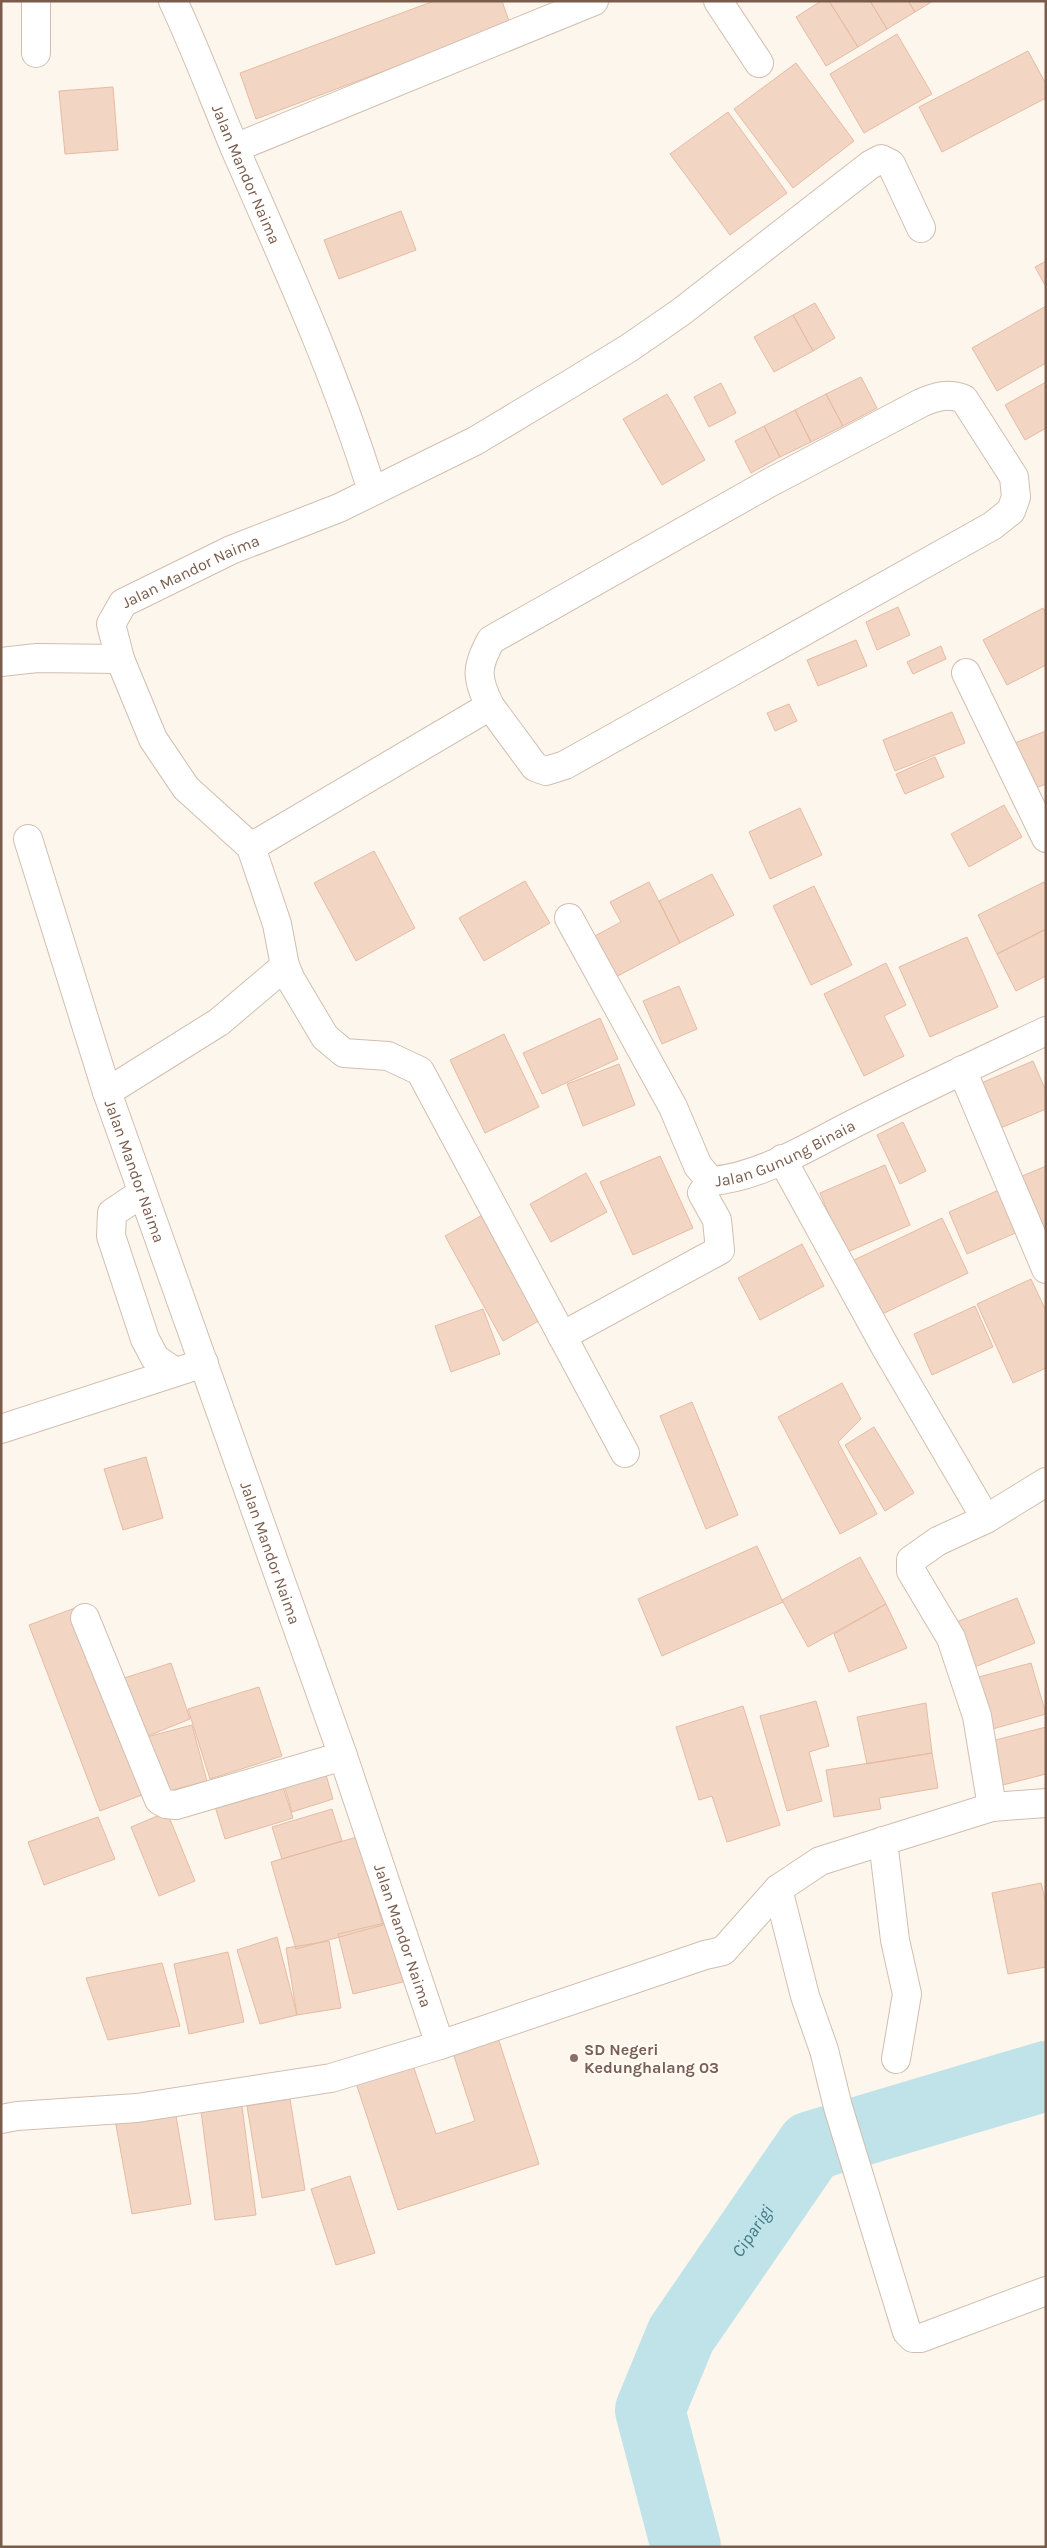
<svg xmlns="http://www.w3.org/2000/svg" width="1047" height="2548" font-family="Karla,sans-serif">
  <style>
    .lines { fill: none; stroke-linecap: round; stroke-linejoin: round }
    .river { stroke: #bfe3e8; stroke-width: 70 }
    .building { fill: #f3d5c3; stroke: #e6bba3 }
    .minor-casing { stroke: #d1beb0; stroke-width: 30 }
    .minor { stroke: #fff; stroke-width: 28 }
    .education-dot { fill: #8d6e63; stroke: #fffaf3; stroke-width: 2 }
    .labels { text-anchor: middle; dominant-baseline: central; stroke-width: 4.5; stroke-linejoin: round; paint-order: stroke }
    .street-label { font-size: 16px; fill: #7a5c4d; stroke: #fffaf3 }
    .education-label { font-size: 16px; font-weight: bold; fill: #785e54; stroke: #fffaf3; text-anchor: start }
    .water-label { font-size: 18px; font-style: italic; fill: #437c86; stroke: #fffaf3 }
  </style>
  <rect width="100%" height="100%" fill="#fdf6ec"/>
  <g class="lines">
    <!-- river -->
    <path class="river" id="s1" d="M686 2547 650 2410 681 2335 811 2146 1046 2076"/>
  </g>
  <!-- building -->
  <path class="building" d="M434 1H502L510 24 256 119 240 73Z
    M821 1H829L858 47 826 66 796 17Z
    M829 1H870L887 29 858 47Z
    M870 1H908L915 12 887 29Z
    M908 1H933L915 12Z
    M897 34 932 94 864 133 830 74Z
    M1028 51 1046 84V98L942 152 919 107Z
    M796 63 854 141 793 188 734 109Z
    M113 87 118 150 65 154 59 91Z
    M728 112 787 193 730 235 670 154Z
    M401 211 416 250 339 279 324 240Z
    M1046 261V287L1035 267Z
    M815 303 835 338 813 351 793 315Z
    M1046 306V363L997 391 972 348Z
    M793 315 813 351 774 372 754 337Z
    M861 377 877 408 843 426 826 394Z
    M1046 382V428L1025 440 1005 405Z
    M721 383 736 413 709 427 694 397Z
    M667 394 705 460 662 485 623 419Z
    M826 394 843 426 811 442 795 410Z
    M795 410 811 442 780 457 764 426Z
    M764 426 780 457 751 473 735 441Z
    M898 607 910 635 877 650 866 622Z
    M1043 608 1046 613V665L1007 685 983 640Z
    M856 640 867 666 818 686 807 660Z
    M941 646 946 659 913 674 907 662Z
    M789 704 797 721 775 731 767 713Z
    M952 712 965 743 895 771 883 740Z
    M1046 731V784L1030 790 1012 744Z
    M935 757 944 777 905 794 896 774Z
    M1004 805 1022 837 969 867 951 834Z
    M800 808 822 855 770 879 749 832Z
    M374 851 415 928 356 961 314 883Z
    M712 874 734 915 680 943 659 901Z
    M525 881 550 923 484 961 459 918Z
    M649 882 680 943 612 979 591 938 621 922 610 902Z
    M1044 882 1046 887V929L997 954 978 915Z
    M814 886 852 965 811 985 773 906Z
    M1046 929V976L1016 991 997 954Z
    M967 937 998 1007 930 1037 899 967Z
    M886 963 906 1005 884 1016 904 1056 864 1076 824 994Z
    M679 986 697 1029 662 1044 643 1001Z
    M600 1018 618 1059 542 1094 523 1053Z
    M504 1034 539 1107 485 1133 450 1060Z
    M1033 1061 1046 1091V1109L998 1129 979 1084Z
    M619 1064 635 1105 583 1126 567 1084Z
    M903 1122 926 1171 900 1184 877 1135Z
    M660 1156 693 1228 633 1255 600 1182Z
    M885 1165 910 1225 845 1253 820 1193Z
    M1046 1166V1233L1037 1237 1013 1180Z
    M586 1173 607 1212 551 1242 530 1204Z
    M1001 1189 1020 1231 967 1254 949 1212Z
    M486 1213 544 1318 503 1341 445 1236Z
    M942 1218 968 1273 876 1317 850 1262Z
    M802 1244 824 1286 760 1320 738 1278Z
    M1031 1279 1046 1311V1368L1013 1383 977 1304Z
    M975 1306 993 1347 932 1375 914 1334Z
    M483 1309 500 1354 451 1372 435 1326Z
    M842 1383 861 1419 838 1442 877 1514 840 1534 778 1417Z
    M692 1402 738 1515 706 1529 660 1416Z
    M874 1427 914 1493 885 1511 845 1445Z
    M146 1457 163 1518 123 1530 104 1469Z
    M757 1546 783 1602 662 1656 638 1599Z
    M860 1557 886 1604 808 1647 782 1600Z
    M1017 1598 1035 1643 972 1668 954 1623Z
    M886 1604 907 1648 849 1672 834 1634Z
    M75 1608 147 1793 100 1811 29 1625Z
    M171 1663 190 1719 143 1738 115 1681Z
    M1031 1663 1046 1714 989 1730 975 1678Z
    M259 1687 282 1756 210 1779 188 1709Z
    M816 1701 829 1746 809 1752 822 1801 787 1811 760 1716Z
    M926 1703 932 1753 867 1764 857 1717Z
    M743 1706 780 1825 727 1842 712 1796 699 1800 676 1727Z
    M192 1725 207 1781 158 1794 143 1738Z
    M1046 1727V1774L999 1786 988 1742Z
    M932 1753 938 1788 879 1798 881 1809 834 1817 826 1770Z
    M324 1768 333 1799 292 1812 283 1781Z
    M281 1781 293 1818 225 1839 214 1803Z
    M332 1809 342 1841 282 1859 272 1827Z
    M167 1812 195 1881 159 1896 131 1827Z
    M98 1817 115 1859 44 1885 28 1842Z
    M357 1837 383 1925 296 1949 271 1862Z
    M1041 1883 1046 1903V1967L1008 1974 992 1893Z
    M389 1922 403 1982 353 1994 338 1934Z
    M277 1937 297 2015 260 2024 237 1950Z
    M329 1941 341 2008 297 2015 286 1948Z
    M228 1952 244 2022 189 2034 174 1964Z
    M162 1963 180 2026 108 2040 86 1978Z
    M498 2038 539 2164 398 2210 353 2074 410 2056 436 2134 475 2121 453 2053Z
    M241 2098 256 2215 215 2220 200 2103Z
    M290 2099 305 2190 262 2198 247 2106Z
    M174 2104 191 2204 132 2214 114 2114Z
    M350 2176 375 2253 336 2265 311 2189Z"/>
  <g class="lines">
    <defs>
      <g id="minor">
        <path id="s2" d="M173 1C196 50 215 101 236 151 285 263 336 374 372 491"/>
        <path d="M718 1 759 63"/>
        <path d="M36 53V1"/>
        <path d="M235 148 594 1"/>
        <path d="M1 662 37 658 120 659"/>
        <path d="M966 673 1046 838"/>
        <path id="s3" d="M28 839 107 1092 343 1756 440 2045"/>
        <path d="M251 847 490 706C476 678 476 667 491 640L769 483 921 403C937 396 948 393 964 399L1014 477 1016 497 1011 511 992 526 565 765 546 771 535 767 490 706"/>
        <path id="s4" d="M569 918 673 1107 698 1166 711 1181C763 1177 814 1143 861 1120 922 1089 984 1060 1046 1031"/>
        <path d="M285 966 291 980 325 1037 344 1053 388 1056 420 1071 625 1453"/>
        <path d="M962 1070 1046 1269"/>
        <path id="s5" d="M107 1092 219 1022 285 966 277 924 251 847 186 788 153 739 120 659 111 624 123 603 231 550 339 508 475 441 570 384 629 348 681 312 870 165 881 159 891 164 921 228"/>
        <path d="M782 1159 887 1350 986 1519 1046 1482"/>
        <path d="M142 1193 112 1213 111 1236 145 1339 155 1358 175 1372"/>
        <path d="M562 1336 720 1250 717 1220 702 1193 711 1181"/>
        <path d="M1 1429 204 1363"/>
        <path d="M986 1519 938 1541 911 1560V1571L951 1638 977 1716 992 1807"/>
        <path d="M85 1618 159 1800 166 1804 176 1805 343 1756"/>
        <path d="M883 1841 895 1940 907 1994 896 2059"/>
        <path d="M778 1889 805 1996 824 2050 838 2107 907 2332 913 2338H921L1046 2291"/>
        <path d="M1 2119 17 2116 137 2108 331 2078 440 2045 705 1955 723 1951 778 1889 820 1861 992 1807 1046 1803"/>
      </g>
    </defs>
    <!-- minor casing -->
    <use href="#minor" class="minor-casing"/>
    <!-- minor -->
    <use href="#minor" class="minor"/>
  </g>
  <!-- markers -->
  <circle class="education-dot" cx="574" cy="2058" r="5"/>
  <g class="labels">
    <!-- street labels -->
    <g class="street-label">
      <text stroke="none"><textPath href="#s2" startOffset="188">Jalan Mandor Naima</textPath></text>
      <text stroke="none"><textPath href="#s5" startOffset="711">Jalan Mandor Naima</textPath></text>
      <text stroke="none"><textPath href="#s4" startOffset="379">Jalan Gunung Binaia</textPath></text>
      <text stroke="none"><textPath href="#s3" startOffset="349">Jalan Mandor Naima</textPath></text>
      <text stroke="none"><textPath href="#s3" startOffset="754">Jalan Mandor Naima</textPath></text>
      <text stroke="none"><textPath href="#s3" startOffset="1159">Jalan Mandor Naima</textPath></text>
    </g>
    <!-- education labels -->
    <g class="education-label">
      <text x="584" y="2049">SD Negeri<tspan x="584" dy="18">Kedunghalang 03</tspan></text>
    </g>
    <!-- water labels -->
    <g class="water-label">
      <text stroke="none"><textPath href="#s1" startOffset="349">Ciparigi</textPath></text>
    </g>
  </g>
  <!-- border -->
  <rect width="1047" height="2548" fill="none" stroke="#7a5c4d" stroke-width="5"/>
</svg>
